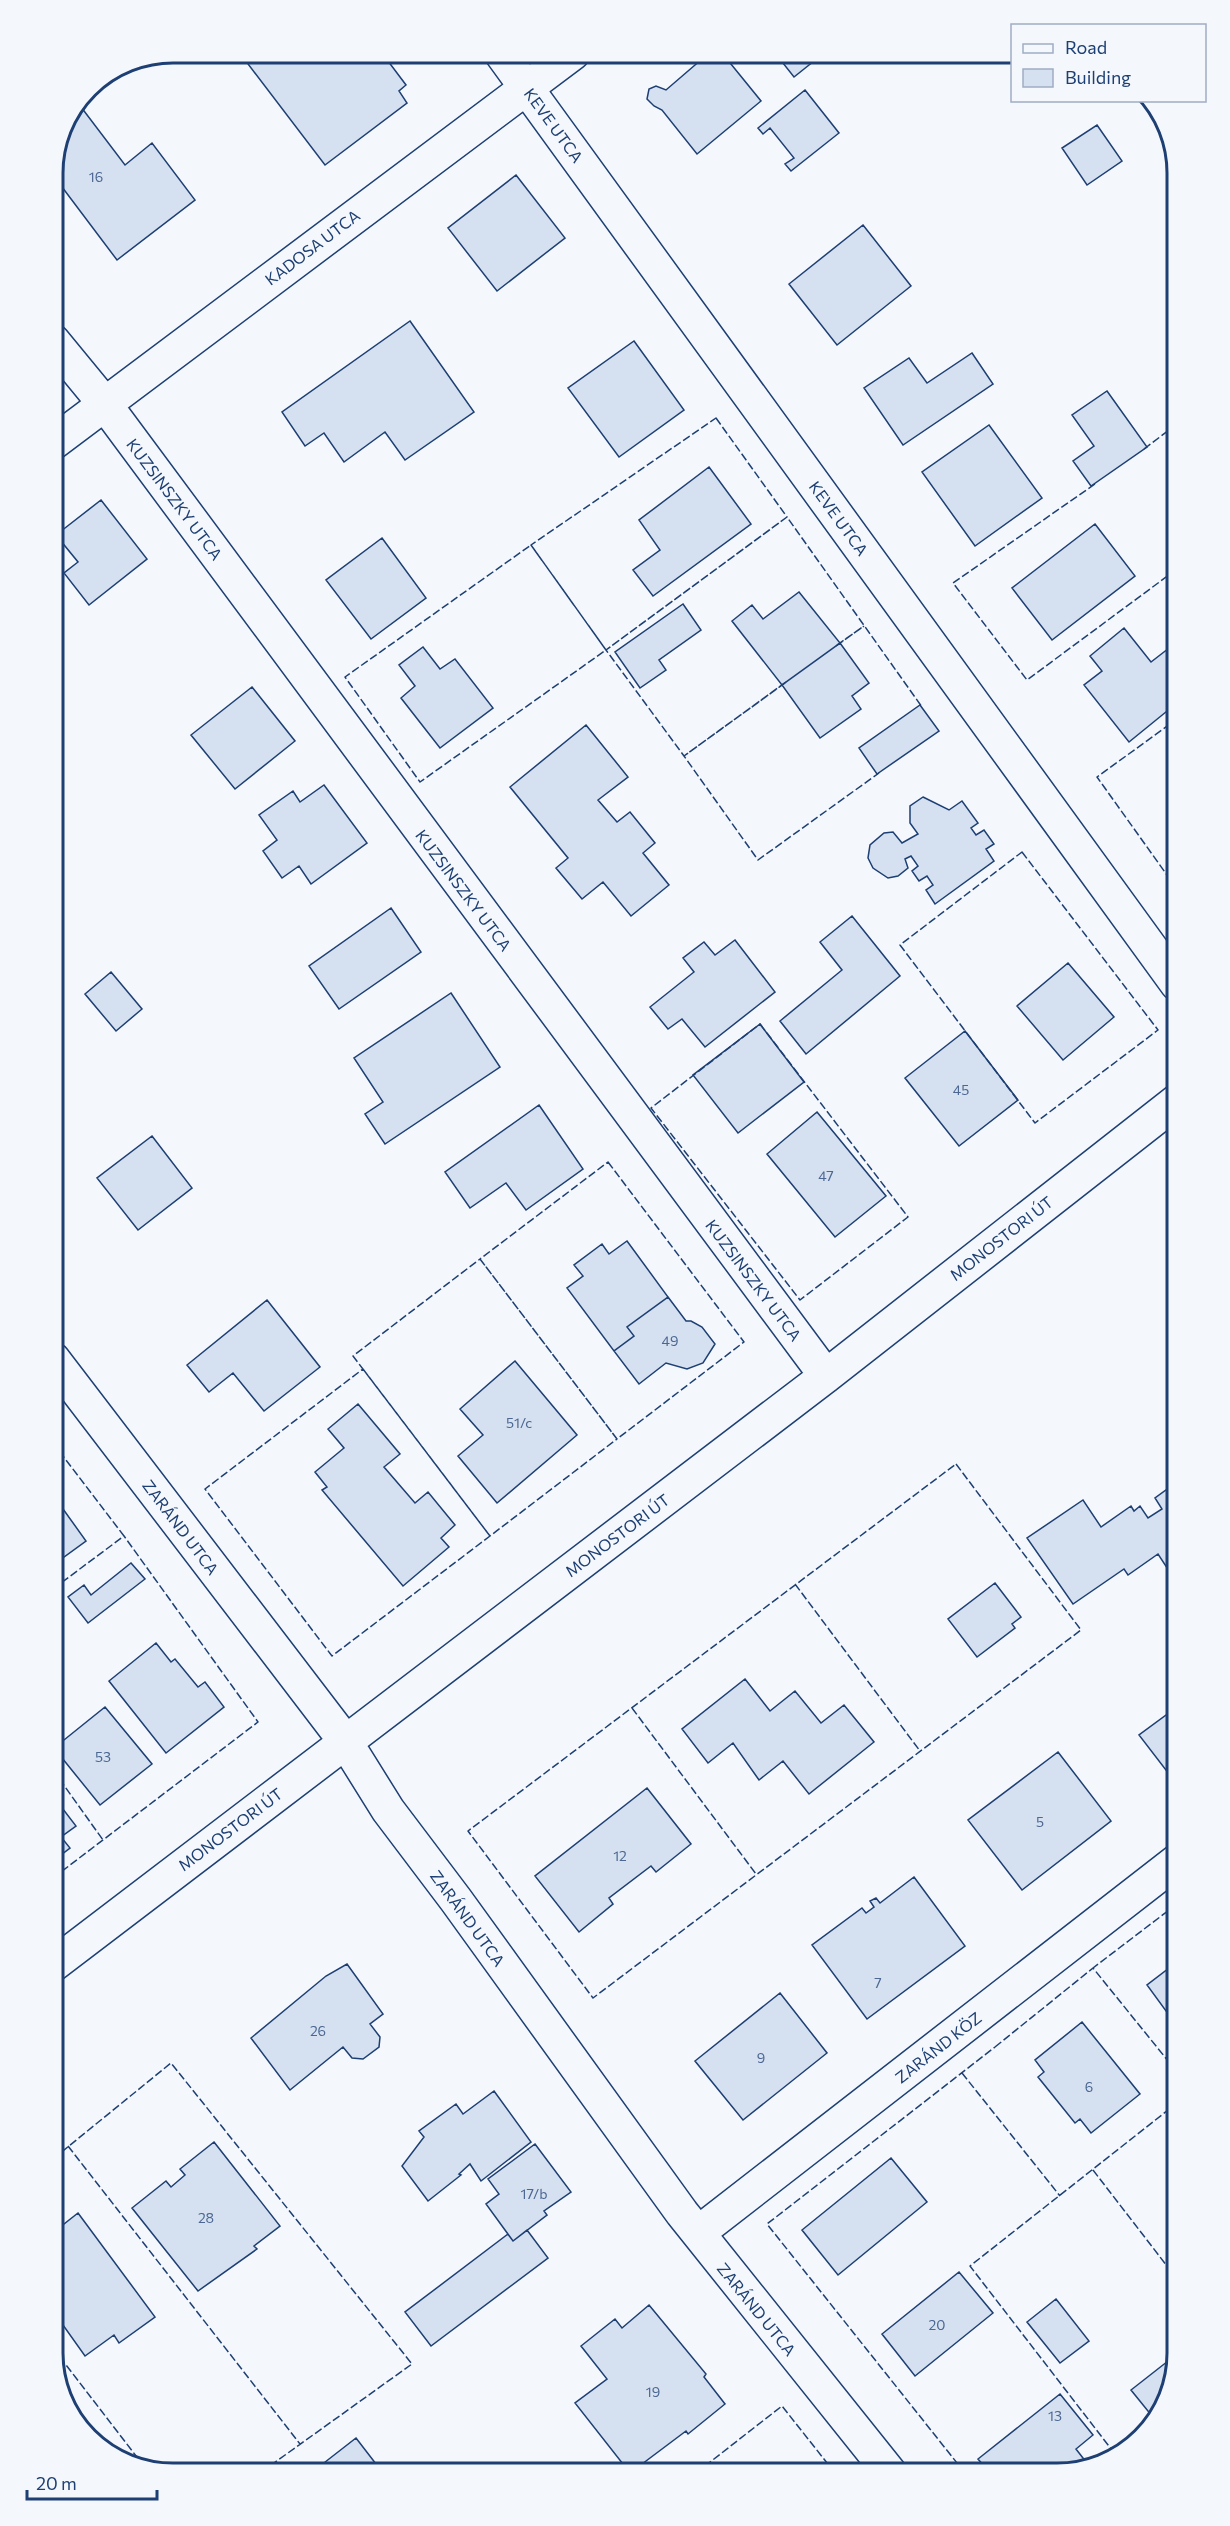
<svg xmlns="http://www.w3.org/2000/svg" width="1230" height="2526" font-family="Commissioner,sans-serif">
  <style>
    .building { fill: #d5e0f0; stroke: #1d3f73; stroke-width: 1.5 }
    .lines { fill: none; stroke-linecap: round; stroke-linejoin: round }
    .minor-casing { stroke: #1d3f73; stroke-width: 36 }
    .minor { stroke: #f4f7fb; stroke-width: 33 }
    .fence { stroke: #1d3f73; stroke-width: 1.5; stroke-dasharray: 8 3; stroke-linecap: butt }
    .labels { text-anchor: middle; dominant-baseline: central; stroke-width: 4.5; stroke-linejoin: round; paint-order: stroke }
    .number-label { font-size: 14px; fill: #4b6792 }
    .street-label { font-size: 16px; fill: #1d3f73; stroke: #f4f7fb }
    .rim { fill: none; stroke: #1d3f73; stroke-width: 3 }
  </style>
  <rect width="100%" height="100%" fill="#f4f7fb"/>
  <!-- building -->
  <path class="building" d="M255 53H382L406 85 399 91 407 103 325 165 245 60Z
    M709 53H722L761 101 697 154 662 110 654 106 647 99 649 89 656 86 666 90Z
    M775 53H824L794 77Z
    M805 90 839 133 791 171 785 164 794 158 770 128 763 134 758 128Z
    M78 103 125 165 152 143 195 200 117 260 53 175 62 127Z
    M1097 125 1122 161 1087 185 1062 148Z
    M516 175 565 238 497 291 448 228Z
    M863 225 911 286 837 345 789 284Z
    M410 321 474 412 405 460 385 432 344 462 324 433 305 446 282 412Z
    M634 341 684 410 619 457 568 388Z
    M972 353 993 384 903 445 864 388 909 358 927 383Z
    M1107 391 1147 447 1091 486 1073 461 1094 446 1072 415Z
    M989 425 1042 498 975 546 922 472Z
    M709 467 751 524 653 596 633 570 660 550 639 520Z
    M101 500 147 559 89 605 64 573 78 562 56 535Z
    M1095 524 1135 576 1052 640 1012 588Z
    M382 538 426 598 371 639 326 580Z
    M799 592 840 643 782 685 732 621 752 605 763 619Z
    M683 604 701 630 659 660 666 670 640 688 615 652Z
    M1124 628 1151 662 1173 645 1177 651V703L1129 742 1084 685 1102 671 1090 656Z
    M840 643 869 683 852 696 861 709 820 738 782 685Z
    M423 647 440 669 455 659 493 708 440 748 401 698 415 686 399 665Z
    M252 687 295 741 235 789 191 735Z
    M920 705 939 731 877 774 859 748Z
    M586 725 628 777 598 800 617 822 630 812 655 843 643 853 669 885 631 916 603 882 582 899 556 868 568 858 510 787Z
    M324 785 367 843 311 884 299 866 282 878 263 851 277 840 259 815 293 791 300 802Z
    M923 797 949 810 962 801 978 823 971 828 976 835 984 830 994 844 986 849 994 861 935 904 926 890 933 885 927 876 919 881 912 871 918 866 911 856 905 859 908 868 898 876 888 878 873 868 868 858 870 845 884 833 893 832 902 843 918 834 910 823V806Z
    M391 908 421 952 339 1009 309 966Z
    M852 916 900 976 806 1054 780 1021 842 970 820 942Z
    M735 940 775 992 705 1047 682 1019 668 1029 650 1007 694 972 683 958 704 942 715 955Z
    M1068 963 1114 1017 1063 1060 1017 1006Z
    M111 972 142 1009 116 1031 85 994Z
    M53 989 63 1001 53 1010Z
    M451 993 500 1067 385 1144 365 1114 383 1102 354 1058Z
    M760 1024 804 1082 738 1133 693 1075Z
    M965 1031 1018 1100 959 1146 905 1078Z
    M539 1105 583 1169 526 1210 506 1183 470 1208 445 1172Z
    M817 1112 886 1196 835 1237 767 1154Z
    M152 1136 192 1188 138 1230 97 1178Z
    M627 1241 668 1297 627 1327 634 1336 614 1351 567 1288 583 1276 574 1265 602 1244 609 1254Z
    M668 1297 686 1321H691L702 1327 715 1344 703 1363 687 1369 666 1363 639 1384 614 1351 634 1336 627 1327Z
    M267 1300 320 1367 264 1411 233 1373 209 1392 187 1365Z
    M515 1361 577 1435 497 1503 458 1456 483 1435 460 1409Z
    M358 1404 400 1454 384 1467 415 1503 428 1492 455 1525 441 1538 449 1547 403 1586 322 1490 327 1487 315 1472 344 1448 328 1429Z
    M1177 1482V1583L1158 1554 1128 1575 1124 1569 1073 1604 1027 1538 1083 1500 1101 1527 1131 1506 1134 1511 1140 1506 1148 1518 1162 1509 1155 1498Z
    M53 1495 86 1541 53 1565Z
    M131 1563 145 1579 88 1623 68 1597 84 1585 91 1595Z
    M995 1583 1021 1617 1012 1624 1015 1628 977 1657 948 1619Z
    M156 1643 171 1662 175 1659 198 1687 205 1682 224 1707 166 1753 109 1681Z
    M745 1679 770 1711 795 1691 821 1723 844 1705 874 1742 809 1794 783 1761 759 1780 733 1743 708 1763 682 1729Z
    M105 1707 152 1764 100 1805 54 1748Z
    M1177 1707V1768L1169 1774 1139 1735Z
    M1058 1752 1111 1821 1022 1890 968 1820Z
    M647 1788 691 1844 656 1872 651 1866 609 1898 613 1904 579 1932 535 1876Z
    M53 1796 76 1826 61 1837 70 1848 53 1861Z
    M914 1877 965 1946 867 2019 812 1945 862 1908 866 1913 874 1907 870 1901 876 1898 880 1903Z
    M1177 1962V2026L1147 1985Z
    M347 1964 383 2014 370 2024 380 2037 379 2047 363 2059 352 2058 343 2047 290 2090 251 2038 326 1976Z
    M780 1993 827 2053 743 2120 695 2061Z
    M1082 2022 1140 2094 1091 2133 1080 2119 1075 2123 1038 2077 1044 2072 1035 2060Z
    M494 2091 531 2142 481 2181 470 2164 459 2174 461 2175 428 2201 402 2166 424 2137 419 2131 456 2104 463 2114Z
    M214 2142 280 2226 254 2246 257 2249 198 2291 132 2208 166 2181 171 2187 185 2175 180 2169Z
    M535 2144 571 2192 544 2211 547 2215 513 2241 486 2204 499 2194 488 2179Z
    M891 2158 927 2202 838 2275 802 2230Z
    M78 2213 155 2317 119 2343 114 2335 85 2356 53 2311V2227L55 2231Z
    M527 2230 548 2258 431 2346 405 2312 508 2234 513 2241Z
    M959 2272 993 2313 915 2376 882 2334Z
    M1056 2299 1089 2341 1060 2363 1027 2322Z
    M649 2305 706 2374 704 2377 725 2404 688 2434 686 2431 630 2473 575 2403 607 2379 581 2346 615 2319 622 2328Z
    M1177 2354 1157 2420 1156 2421 1131 2390Z
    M1060 2394 1093 2435 1076 2449 1090 2467 1057 2474 990 2473 978 2459Z
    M356 2438 383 2473H305L318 2463 320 2466Z"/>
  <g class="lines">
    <defs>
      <path id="minor" d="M501 53 1177 984
        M53 341 104 403 826 1376
        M53 443 573 53
        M53 1359 345 1741 388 1810 456 1900 682 2213 890 2473
        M53 1965 826 1376 1177 1101
        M698 2233 1177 1861"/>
    </defs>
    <!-- minor casing -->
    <use href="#minor" class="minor-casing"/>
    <!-- minor -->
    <use href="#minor" class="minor"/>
    <!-- fence -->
    <path class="fence" d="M716 418 787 517 606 650 531 545Z
      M1144 449 1177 424
      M1095 484 953 583 1027 680 1177 569
      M531 545 606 650 420 782 345 677Z
      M837 645 864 626
      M836 646 864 626
      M786 682 684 756 758 860 879 773
      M785 683 684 756 606 650 787 517 922 707
      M1022 852 1158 1030 1035 1123 900 945Z
      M1177 889 1097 777 1177 719
      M760 1024 908 1217 800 1300 651 1108Z
      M608 1162 744 1342 617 1439 480 1259Z
      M480 1259 617 1439 490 1536 353 1356Z
      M363 1369 490 1536 332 1656 205 1489Z
      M956 1464 1081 1630 593 1998 468 1831Z
      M795 1584 920 1751
      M53 1589 124 1536 53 1443
      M632 1708 756 1874
      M53 1770 103 1840
      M53 1878 258 1722 124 1536
      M995 2047 1093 1968
      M1177 2072 1093 1968 1177 1904
      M962 2073 1060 2196
      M68 2146 300 2444
      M53 2159 171 2063 412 2364 260 2473
      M1093 2170 1177 2279
      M53 2348 143 2465
      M1115 2454 970 2266 1177 2103
      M696 2473 782 2406 835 2473
      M965 2473 767 2224 995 2047"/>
  </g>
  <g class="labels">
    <!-- number labels -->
    <g class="number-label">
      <text x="96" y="176">16</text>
      <text x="961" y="1089">45</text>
      <text x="826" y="1175">47</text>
      <text x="670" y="1340">49</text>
      <text x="519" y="1422">51/c</text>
      <text x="103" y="1756">53</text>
      <text x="1040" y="1821">5</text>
      <text x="620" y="1855">12</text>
      <text x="878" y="1982">7</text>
      <text x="318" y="2030">26</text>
      <text x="761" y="2057">9</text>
      <text x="1089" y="2086">6</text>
      <text x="534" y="2193">17/b</text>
      <text x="206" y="2217">28</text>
      <text x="937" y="2324">20</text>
      <text x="653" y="2391">19</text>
      <text x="1055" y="2415">13</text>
    </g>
    <!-- street labels -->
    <g class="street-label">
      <text transform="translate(554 125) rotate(54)">KEVE UTCA</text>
      <text transform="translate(312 247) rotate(-37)">KADOSA UTCA</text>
      <text transform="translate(175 499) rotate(53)">KUZSINSZKY UTCA</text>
      <text transform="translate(839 518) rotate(54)">KEVE UTCA</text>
      <text transform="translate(464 890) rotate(53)">KUZSINSZKY UTCA</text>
      <text transform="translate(1001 1238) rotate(-38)">MONOSTORI ÚT</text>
      <text transform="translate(754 1280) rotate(53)">KUZSINSZKY UTCA</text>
      <text transform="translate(181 1527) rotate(53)">ZARÁND UTCA</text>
      <text transform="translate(617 1535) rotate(-37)">MONOSTORI ÚT</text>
      <text transform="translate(230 1829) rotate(-37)">MONOSTORI ÚT</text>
      <text transform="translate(468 1918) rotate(54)">ZARÁND UTCA</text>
      <text transform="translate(938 2047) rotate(-38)">ZARÁND KÖZ</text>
      <text transform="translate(757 2309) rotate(51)">ZARÁND UTCA</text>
    </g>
  </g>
  <!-- crop -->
  <path d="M0 0H1230V2526H0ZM173 63H1057A110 110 0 0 1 1167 173V2353A110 110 0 0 1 1057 2463H173A110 110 0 0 1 63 2353V173A110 110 0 0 1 173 63Z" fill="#f4f7fb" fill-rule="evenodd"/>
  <path class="rim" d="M173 63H1057A110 110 0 0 1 1167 173V2353A110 110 0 0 1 1057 2463H173A110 110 0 0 1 63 2353V173A110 110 0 0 1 173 63Z"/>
  <!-- legend -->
  <rect x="1011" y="24" width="195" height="78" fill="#f4f7fb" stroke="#9eadc5" stroke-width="1.5"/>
  <rect x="1023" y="44" width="30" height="9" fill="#f4f7fb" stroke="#9eadc5" stroke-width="1.5"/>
  <text x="1065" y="54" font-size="18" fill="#1d3f73">Road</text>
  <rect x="1023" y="69" width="30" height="18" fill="#d5e0f0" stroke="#9eadc5" stroke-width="1.5"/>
  <text x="1065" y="84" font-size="18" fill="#1d3f73">Building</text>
  <!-- scale -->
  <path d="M27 2490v9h130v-9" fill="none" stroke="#1d3f73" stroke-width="3"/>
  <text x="36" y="2490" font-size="18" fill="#1d3f73" stroke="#f4f7fb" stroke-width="4.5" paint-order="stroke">20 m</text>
</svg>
